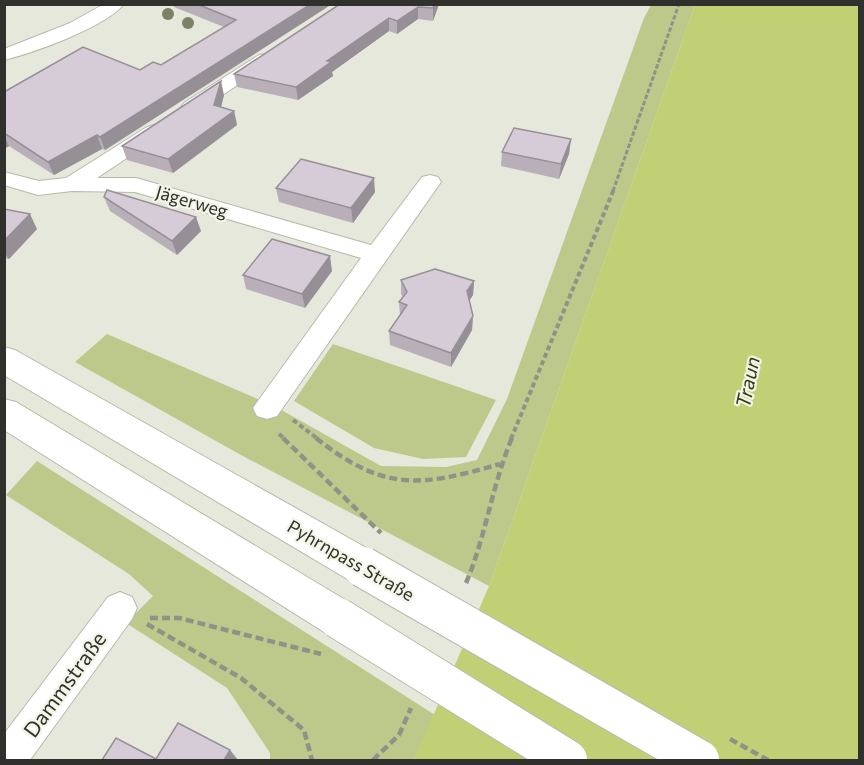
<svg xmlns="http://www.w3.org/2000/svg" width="864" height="765" font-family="Commissioner,sans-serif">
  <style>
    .green { fill: #bdc88b }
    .water { fill: #c2d075 }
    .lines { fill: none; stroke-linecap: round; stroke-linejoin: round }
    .minor-casing { stroke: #b6b9ac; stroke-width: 2 }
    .primary-casing { stroke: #b6b9ac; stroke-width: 2 }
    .path-far2 { stroke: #909288; stroke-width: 3; stroke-dasharray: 4.5 2; stroke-linecap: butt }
    .path-far1 { stroke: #909288; stroke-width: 4; stroke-dasharray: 5 3; stroke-linecap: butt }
    .path { stroke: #909288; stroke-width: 4.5; stroke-dasharray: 8 4; stroke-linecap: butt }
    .minor { fill: #fff; fill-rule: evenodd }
    .primary { fill: #fff; fill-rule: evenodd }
    .primary-bridge-casing { stroke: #b6b9ac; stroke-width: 42; stroke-linecap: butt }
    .path-bridge { stroke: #909288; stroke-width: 4.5; stroke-dasharray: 8 4; stroke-linecap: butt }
    .primary-bridge { stroke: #fff; stroke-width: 40 }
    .tree { fill: #7e8265 }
    .wall { fill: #b8afb9 }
    .shaded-wall { fill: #968f96 }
    .building { fill: #d6ccd7; stroke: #968f96; stroke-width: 1.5 }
    .labels { text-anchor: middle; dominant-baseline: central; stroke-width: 4.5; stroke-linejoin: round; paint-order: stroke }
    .street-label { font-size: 18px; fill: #30312c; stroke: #f2f5e7 }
    .water-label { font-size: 20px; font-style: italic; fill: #353b14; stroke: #f2f5e7 }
    .near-street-label { font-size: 21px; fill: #30312c; stroke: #f2f5e7 }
  </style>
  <rect width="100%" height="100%" fill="#e5e8da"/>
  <!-- green -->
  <path class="green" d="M651 5H695L489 586 241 455 75 362 107 334 276 407 381 466 446 467 477 460 507 399 644 18Z
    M333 344 496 400 466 457 423 459 374 448 294 401Z
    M37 461 435 715 414 760H270V753L227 688 126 623 153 596 129 574 6 495Z"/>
  <!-- water -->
  <path class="water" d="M695 5H859V760H414L489 586Z"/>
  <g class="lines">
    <defs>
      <path id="minor" d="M104 4H124C106 27 33 53 4 60V49L70 23Z
        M265 54 271 55 274 59 271 63 198 111H184L181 107 184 103 259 55Z
        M154 125 161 127 164 131 161 135 97 178H136L371 245 422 177 430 175 438 177 441 182 277 416 267 419 257 416 253 408 361 258 135 192 72 191 38 195 4 185V172L39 181 66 178 147 127Z
        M120 592 132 597 137 608 132 619 30 760H4V734L108 597Z"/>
      <path id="primary" d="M4 347 15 350 377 554 383 567 377 580 363 585 349 580 4 375Z
        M4 399 16 402 352 604 358 618 352 632 338 638 324 632 4 430Z"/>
    </defs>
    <!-- minor casing -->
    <use href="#minor" class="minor-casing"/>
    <!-- primary casing -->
    <use href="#primary" class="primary-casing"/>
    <!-- path-far2 -->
    <path class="path-far2" d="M613 191 679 4"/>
    <!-- path-far1 -->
    <path class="path-far1" d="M293 420 318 439
      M279 434 285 439
      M511 439 614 189"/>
    <!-- path -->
    <path class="path" d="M283 438 381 533
      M316 438C384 492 420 487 500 464
      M466 583C486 536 492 485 512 438
      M150 618H179L321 654
      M147 624 241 678 304 730 312 760
      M373 760 399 735 411 708"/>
    <!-- minor -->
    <use href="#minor" class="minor"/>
    <!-- primary -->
    <use href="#primary" class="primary"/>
    <defs>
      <path id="primary-bridge" d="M363 567 699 760
        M338 618 567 760"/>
    </defs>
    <!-- primary-bridge casing -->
    <use href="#primary-bridge" class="primary-bridge-casing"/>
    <!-- path-bridge -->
    <path class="path-bridge" d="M730 739 768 760"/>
    <!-- primary-bridge -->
    <use href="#primary-bridge" class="primary-bridge"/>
  </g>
  <!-- trees -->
  <g class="tree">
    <circle cx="168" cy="14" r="6"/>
    <circle cx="188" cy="23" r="6"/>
  </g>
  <!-- wall -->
  <path class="wall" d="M173 4H332L105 150 102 149 54 175 9 146 4 149V92L140 70 161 65 224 27 174 7Z
    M340 4H439L433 21 418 19 397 34 389 31 332 72 333 76 298 100 237 87 234 74Z
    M224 95 221 107 234 111 237 125 173 173 127 160 122 146Z
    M571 139 569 154 559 179 501 166 502 152Z
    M276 188 375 192 353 223 279 202Z
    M104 197 201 231 177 255 110 211Z
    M4 209 37 229 9 259 4 258Z
    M332 271 305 308 246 289 243 275Z
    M401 280 474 281 473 295 469 301 473 316 472 330 451 367 390 345 389 331 400 315 399 302 403 297 401 294Z"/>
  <!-- shaded-wall -->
  <path class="shaded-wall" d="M311 4H332L105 150 100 137Z
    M434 4H439L433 21V8Z
    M418 7V19L397 34V21Z
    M389 18V31L332 72 333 76 298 100 296 87 327 61Z
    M221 81 224 95 218 119 214 105Z
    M234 111 237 125 173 173 168 159Z
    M97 135 102 149 54 175 48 162Z
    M4 136 9 146 4 149Z
    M571 139 569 154 559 179 561 164Z
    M374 178 375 192 353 223 351 208Z
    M30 214 37 229 9 259 4 252V241Z
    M196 217 201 231 177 255 172 241Z
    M330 256 332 271 305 308 302 294Z
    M474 281 473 295 466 306 467 291Z
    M473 316 472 330 451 367V353Z
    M230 750 238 760H224Z"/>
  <!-- building -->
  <path class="building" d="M197 4H311L100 137 97 135 48 162 4 133V92L83 47 140 70 153 62 161 65 236 20Z
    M340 4H434L433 8 418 7 397 21 389 18 327 61 331 62 296 87 234 74Z
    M221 81 214 105 234 111 168 159 122 146Z
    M514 128 571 139 561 164 502 152Z
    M301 159 374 178 351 208 276 188Z
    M107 190 196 217 172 241 104 197Z
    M4 209 30 214 4 241Z
    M272 239 330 256 302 294 243 275Z
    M435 269 474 281 467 291 473 316 451 353 389 331 407 305 399 302 407 292 401 280Z
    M178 723 230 750 224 760H102L116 738 156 759Z"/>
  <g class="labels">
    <!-- street labels -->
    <g class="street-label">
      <text transform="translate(192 201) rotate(16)">Jägerweg</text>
      <text transform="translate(351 560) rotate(30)">Pyhrnpass Straße</text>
    </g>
    <!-- water labels -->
    <g class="water-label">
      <text transform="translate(747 382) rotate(-78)">Traun</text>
    </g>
    <!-- near-street labels -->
    <g class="near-street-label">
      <text transform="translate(64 684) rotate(-54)">Dammstraße</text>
    </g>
  </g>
  <!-- border -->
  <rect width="864" height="765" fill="none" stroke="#30312c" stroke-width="12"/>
</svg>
